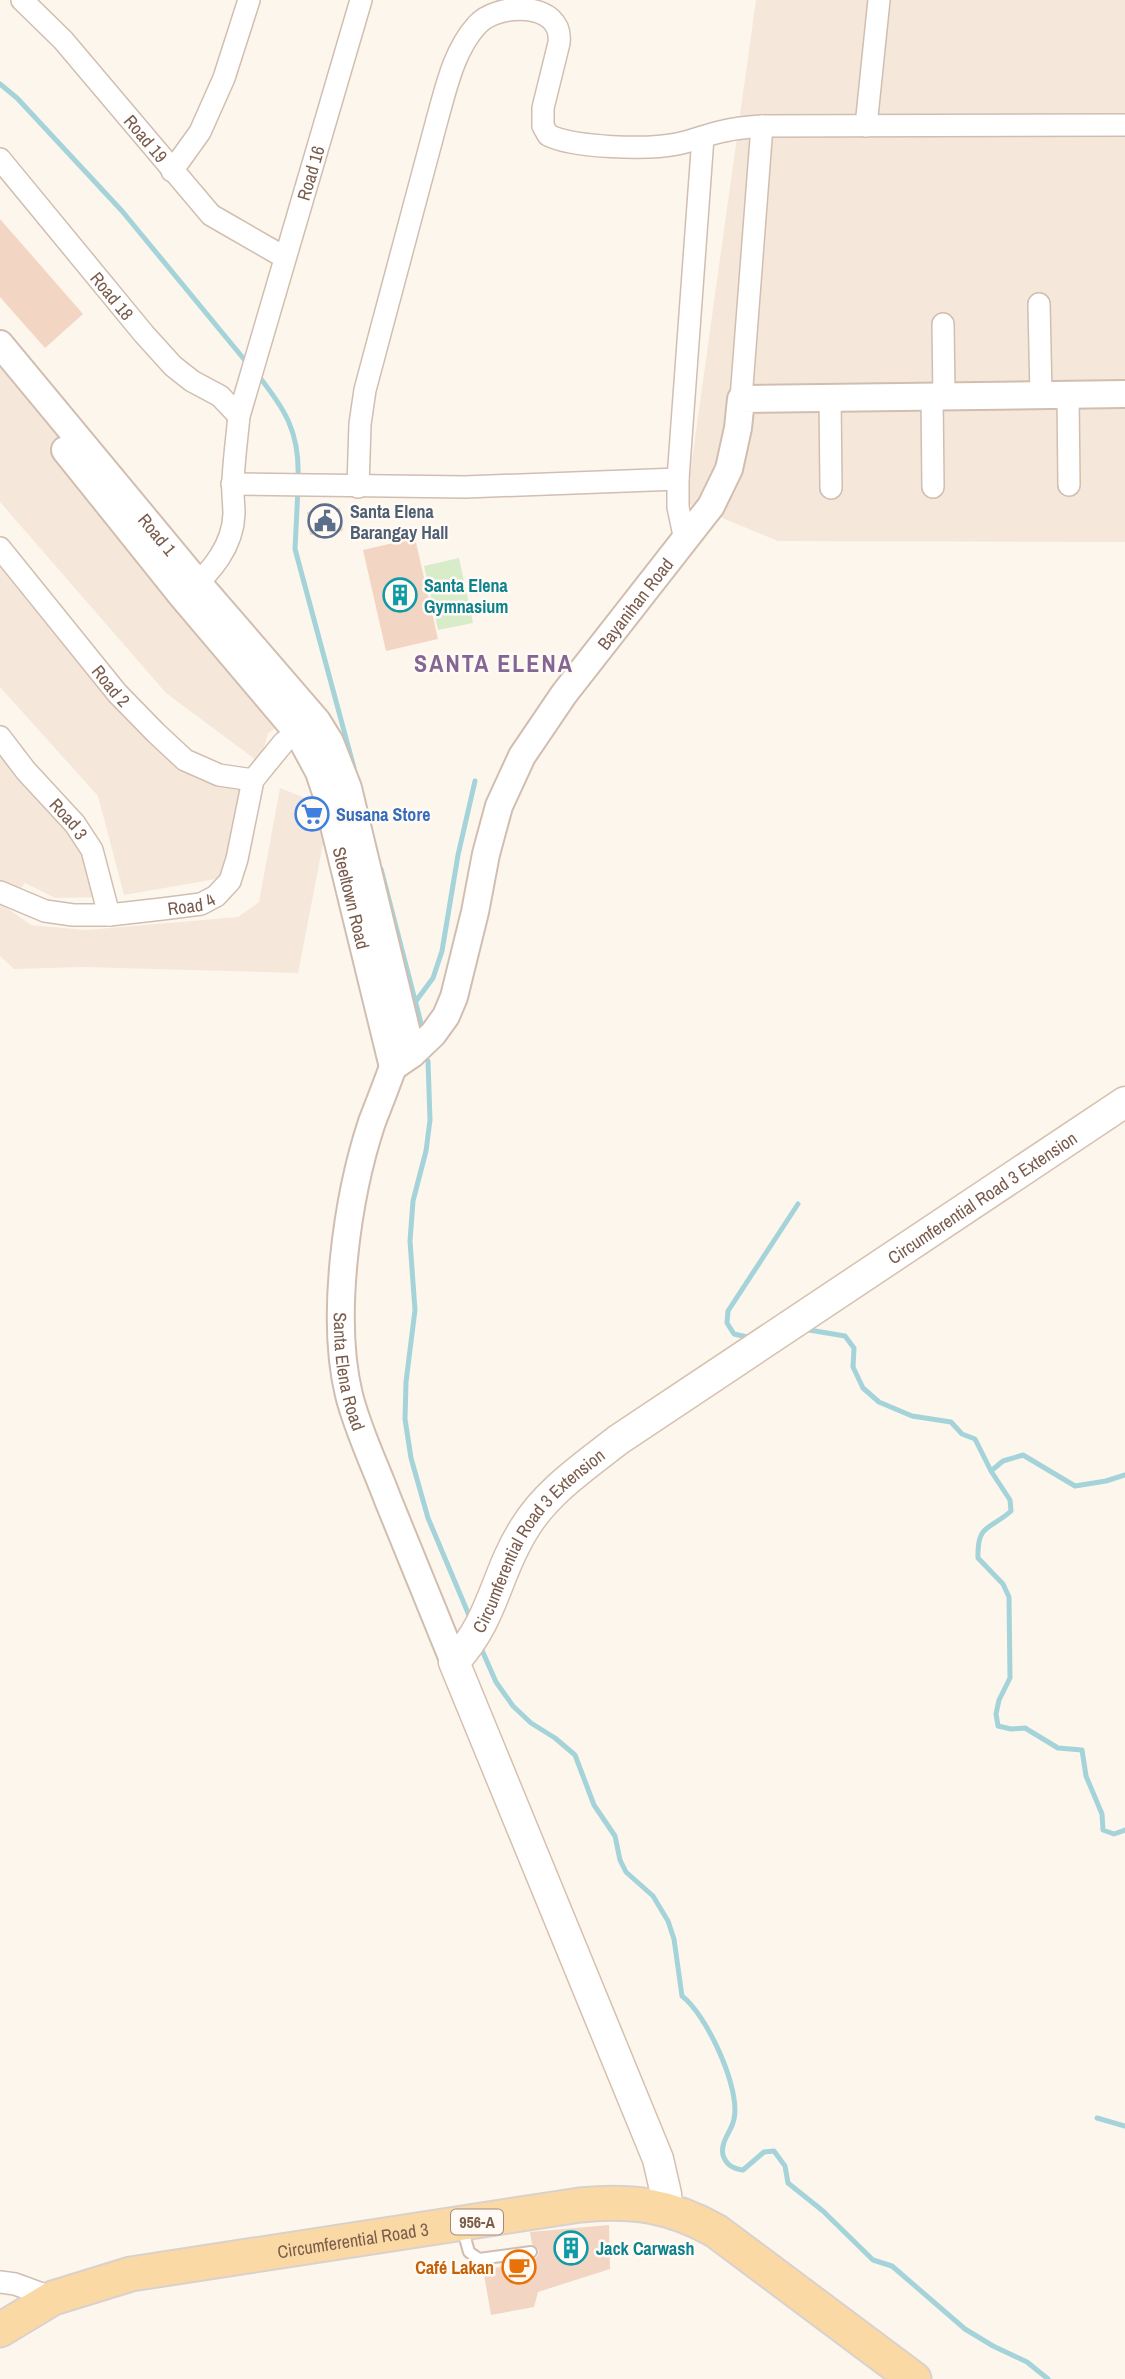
<svg xmlns="http://www.w3.org/2000/svg" width="1125" height="2379" font-family="'Archivo Narrow',sans-serif">
  <style>
    .residential { fill: #f5e8da }
    .green { fill: #d8ecc9 }
    .lines { fill: none; stroke-linecap: round; stroke-linejoin: round }
    .stream { stroke: #a5d3da; stroke-width: 5 }
    .building { fill: #f3d5c3 }
    .service-casing { stroke: #d1beb0; stroke-width: 14 }
    .minor-casing { stroke: #d1beb0; stroke-width: 24 }
    .tertiary-casing { stroke: #d1beb0; stroke-width: 30 }
    .secondary-casing { stroke: #d6c0b0; stroke-width: 33 }
    .primary-casing { stroke: #dad1cd; stroke-width: 37 }
    .service { stroke: #fff; stroke-width: 10 }
    .minor { stroke: #fff; stroke-width: 21 }
    .tertiary { stroke: #fff; stroke-width: 26 }
    .secondary { stroke: #fff; stroke-width: 30 }
    .primary { stroke: #fbd9a5; stroke-width: 33 }
    .labels { text-anchor: middle; dominant-baseline: central; stroke-width: 5; stroke-linejoin: round; paint-order: stroke }
    .shield { fill: #fffaf3; stroke: #a28b7f; stroke-width: 2 }
    .shield-label { font-size: 16px; font-weight: bold; fill: #7a5c4d }
    .street-label { font-size: 18px; fill: #7a5c4d; stroke: #fffaf3 }
    .service-label { font-size: 18px; font-weight: bold; fill: #4e5e75; stroke: #fffaf3; text-anchor: start }
    .culture-label { font-size: 18px; font-weight: bold; fill: #0d838f; stroke: #fffaf3; text-anchor: start }
    .shop-label { font-size: 18px; font-weight: bold; fill: #366cbe; stroke: #fffaf3; text-anchor: start }
    .food-label { font-size: 18px; font-weight: bold; fill: #c56008; stroke: #fffaf3; text-anchor: end }
    .district-label { font-size: 24px; font-weight: bold; letter-spacing: 2px; fill: #846695; stroke: #fffaf3 }
  </style>
  <rect width="100%" height="100%" fill="#fdf6ec"/>
  <!-- residential -->
  <path class="residential" d="M756 0H1125V542L778 541 686 503Z
    M0 350 293 716 268 733 260 763 166 693 0 502Z
    M0 546 112 677 202 771 250 793 233 876 124 895 98 796 0 687Z
    M0 724 71 806 97 897 55 898 25 883 16 894 0 892Z
    M280 788 330 808 298 973 82 967 14 969 0 956V903L31 925 86 930 238 917 259 902Z"/>
  <!-- green -->
  <path class="green" d="M459 558 473 623 438 630 424 566Z"/>
  <g class="lines">
    <!-- stream -->
    <path class="stream" d="M0 84 17 98 122 211 248 364
      M257 374C285 409 300 432 298 479
      M298 488 295 549 354 768
      M381 869 422 1027
      M416 1001 433 978 442 951 458 855 475 781
      M428 1061 430 1120 426 1151 413 1201 410 1241 415 1310 406 1382 405 1419 411 1458 428 1518 471 1620
      M803 1329 845 1336 854 1348 853 1367 863 1388 879 1402 912 1416 951 1422 962 1434 975 1439 991 1471 1010 1500 1011 1511C990 1530 977 1523 978 1558L1003 1584 1009 1597 1010 1678 999 1700 996 1714 998 1726 1011 1729 1025 1728 1058 1748 1082 1750 1086 1776 1102 1814 1103 1830 1114 1834 1125 1830
      M752 1335 747 1337 734 1334 727 1323 728 1311 798 1204
      M991 1471 1003 1461 1023 1455 1075 1486 1106 1481 1125 1475
      M481 1648 496 1682 513 1706 531 1723 555 1738 575 1755 594 1805 615 1836 620 1860 626 1872 653 1896 668 1921 674 1939 682 1996C706 2014 741 2088 734 2119 732 2131 720 2141 723 2155 726 2165 733 2169 743 2170L764 2152 774 2151 785 2166 788 2183 823 2211 873 2260 892 2266 965 2329 993 2346 1027 2362 1048 2379
      M1097 2118 1125 2126"/>
  </g>
  <!-- building -->
  <path class="building" d="M0 219 83 314 45 348 0 297Z
    M340 508 343 531 310 535 307 512Z
    M415 538 438 639 386 651 363 550Z
    M609 2225 610 2269 538 2292 534 2307 491 2315 483 2269 535 2263 534 2259 538 2256 539 2250 532 2244 530 2232Z"/>
  <g class="lines">
    <defs>
      <path id="service" d="M462 2227 469 2252 479 2259 531 2252"/>
      <g id="minor">
        <path id="s1" d="M22 0 63 40 211 215 284 257"/>
        <path d="M866 126 879 0"/>
        <path id="s2" d="M0 159 144 334 173 366 192 381 220 396 239 416"/>
        <path d="M172 171 200 132 224 78 249 0"/>
        <path d="M1039 304 1041 395"/>
        <path d="M943 324 944 396"/>
        <path d="M1068 395 1069 485"/>
        <path d="M932 396 933 487"/>
        <path d="M830 398 831 488"/>
        <path d="M741 399 762 126"/>
        <path d="M232 484 465 487 678 479"/>
        <path d="M358 487 360 424 365 390 437 120C446 88 454 50 477 25 497 2 564 1 559 43L543 108V126L548 135C574 148 648 150 677 144 693 141 708 134 724 131 736 128 749 127 762 126L1125 125"/>
        <path d="M685 540 678 507V479L703 137"/>
        <path id="s3" d="M0 548 117 693 156 733 185 760 219 775 253 780"/>
        <path id="s4" d="M188 591C212 572 233 545 234 514 234 503 232 492 233 481 234 459 237 437 239 416L361 0"/>
        <path id="s5" d="M0 737 26 771 75 824 92 850 109 915"/>
        <path id="s6" d="M0 892 45 911 73 915H109L162 909 201 904 216 896 230 881 237 859 253 780 284 742 309 726"/>
        <path d="M0 2282 15 2284 53 2298"/>
      </g>
      <g id="tertiary">
        <path id="s7" d="M0 344 198 583 317 721 330 742 348 788 412 1054"/>
        <path id="s8" d="M65 450 182 596 298 733 319 772 326 793 393 1067"/>
        <path id="s9" d="M393 1067 412 1054 433 1034 446 1016 454 997 475 912 486 854 499 806 522 756 564 694 711 506 729 469 738 428 741 399 1125 394"/>
        <path id="s10" d="M393 1067C386 1086 379 1104 372 1122 347 1197 330 1318 349 1395 358 1431 375 1465 388 1500 410 1554 432 1608 454 1662"/>
      </g>
      <g id="secondary">
        <path id="s11" d="M667 2209 666 2194 658 2159 454 1662C494 1619 495 1575 524 1529 546 1492 585 1466 618 1440L1125 1102"/>
      </g>
      <g id="primary">
        <path id="s12" d="M0 2330 53 2298 131 2274 580 2205C632 2200 670 2205 716 2231L914 2379"/>
      </g>
    </defs>
    <!-- service casing -->
    <use href="#service" class="service-casing"/>
    <!-- minor casing -->
    <use href="#minor" class="minor-casing"/>
    <!-- tertiary casing -->
    <use href="#tertiary" class="tertiary-casing"/>
    <!-- secondary casing -->
    <use href="#secondary" class="secondary-casing"/>
    <!-- primary casing -->
    <use href="#primary" class="primary-casing"/>
    <!-- service -->
    <use href="#service" class="service"/>
    <!-- minor -->
    <use href="#minor" class="minor"/>
    <!-- tertiary -->
    <use href="#tertiary" class="tertiary"/>
    <!-- secondary -->
    <use href="#secondary" class="secondary"/>
    <!-- primary -->
    <use href="#primary" class="primary"/>
  </g>
  <!-- icons -->
  <defs>
    <symbol id="civic-ring" viewBox="-11 -11 22 22"><circle r="9.5" fill="#fffaf3" stroke="#5c6f8a" stroke-width="1.5"/><path d="M-.6-6.5H3V-4.5H.6V-3L4-1V1h2V6H-6V1h2V-1L-.6-3ZM-1.2 2.5V6h2.4V2.5Z" fill="#5c6f8a"/></symbol>
    <symbol id="building-ring" viewBox="-11 -11 22 22"><circle r="9.5" fill="#fffaf3" stroke="#0f9aa8" stroke-width="1.5"/><path d="M-4-6H4V6H1V3H-1V6H-4ZM-2.5-4.3h1.7v1.8h-1.7ZM.8-4.3h1.7v1.8H.8ZM-2.5-1h1.7V.8h-1.7ZM.8-1h1.7V.8H.8Z" fill="#0f9aa8"/></symbol>
    <symbol id="supermarket-ring" viewBox="-11 -11 22 22"><circle r="9.5" fill="#fffaf3" stroke="#3f7fe0" stroke-width="1.5"/><path d="M-6-5.5h2.5l.6 2H6L4.5 2H-2.5L-4.4-4H-6ZM-1.5 3.2a1.3 1.3 0 1 0 .1 0ZM3 3.2a1.3 1.3 0 1 0 .1 0Z" fill="#3f7fe0"/></symbol>
    <symbol id="cafe-ring" viewBox="-11 -11 22 22"><circle r="9.5" fill="#fffaf3" stroke="#e8710a" stroke-width="1.5"/><path d="M-5.5-4.5H6V0H3Q3 3.5 0 3.5H-2.5Q-5.5 3.5-5.5 0ZM3-3.2v2h1.7v-2ZM-6 4.5H4V6H-6Z" fill="#e8710a"/></symbol>
  </defs>
  <g fill-rule="evenodd">
    <use href="#civic-ring" x="306" y="502" width="38" height="38"/>
    <use href="#building-ring" x="381" y="576" width="38" height="38"/>
    <use href="#supermarket-ring" x="293" y="795" width="38" height="38"/>
    <use href="#building-ring" x="552" y="2229" width="38" height="38"/>
    <use href="#cafe-ring" x="500" y="2248" width="38" height="38"/>
  </g>
  <g class="labels">
    <!-- shield labels -->
    <rect class="shield" x="451" y="2209.5" width="52" height="25" rx="5"/>
    <g class="shield-label">
      <text x="477" y="2222">956-A</text>
    </g>
    <!-- street labels -->
    <g class="street-label">
      <text stroke="none"><textPath href="#s1" startOffset="186">Road 19</textPath></text>
      <text stroke="none"><textPath href="#s4" startOffset="444">Road 16</textPath></text>
      <text stroke="none"><textPath href="#s2" startOffset="177">Road 18</textPath></text>
      <text stroke="none"><textPath href="#s7" startOffset="247">Road 1</textPath></text>
      <text stroke="none"><textPath href="#s9" startOffset="536">Bayanihan Road</textPath></text>
      <text stroke="none"><textPath href="#s3" startOffset="177">Road 2</textPath></text>
      <text stroke="none"><textPath href="#s5" startOffset="107">Road 3</textPath></text>
      <text stroke="none"><textPath href="#s8" startOffset="541">Steeltown Road</textPath></text>
      <text stroke="none"><textPath href="#s6" startOffset="196">Road 4</textPath></text>
      <text stroke="none"><textPath href="#s11" startOffset="1307">Circumferential Road 3 Extension</textPath></text>
      <text stroke="none"><textPath href="#s10" startOffset="312">Santa Elena Road</textPath></text>
      <text stroke="none"><textPath href="#s11" startOffset="738">Circumferential Road 3 Extension</textPath></text>
      <text stroke="none"><textPath href="#s12" startOffset="368">Circumferential Road 3</textPath></text>
    </g>
    <!-- service labels -->
    <g class="service-label">
      <text x="350" y="511">Santa Elena<tspan x="350" dy="21">Barangay Hall</tspan></text>
    </g>
    <!-- culture labels -->
    <g class="culture-label">
      <text x="424" y="585">Santa Elena<tspan x="424" dy="21">Gymnasium</tspan></text>
      <text x="596" y="2248">Jack Carwash</text>
    </g>
    <!-- shop labels -->
    <g class="shop-label">
      <text x="336" y="814">Susana Store</text>
    </g>
    <!-- food labels -->
    <g class="food-label">
      <text x="494" y="2267">Café Lakan</text>
    </g>
    <!-- district labels -->
    <g class="district-label">
      <text x="494" y="663">SANTA ELENA</text>
    </g>
  </g>
</svg>
